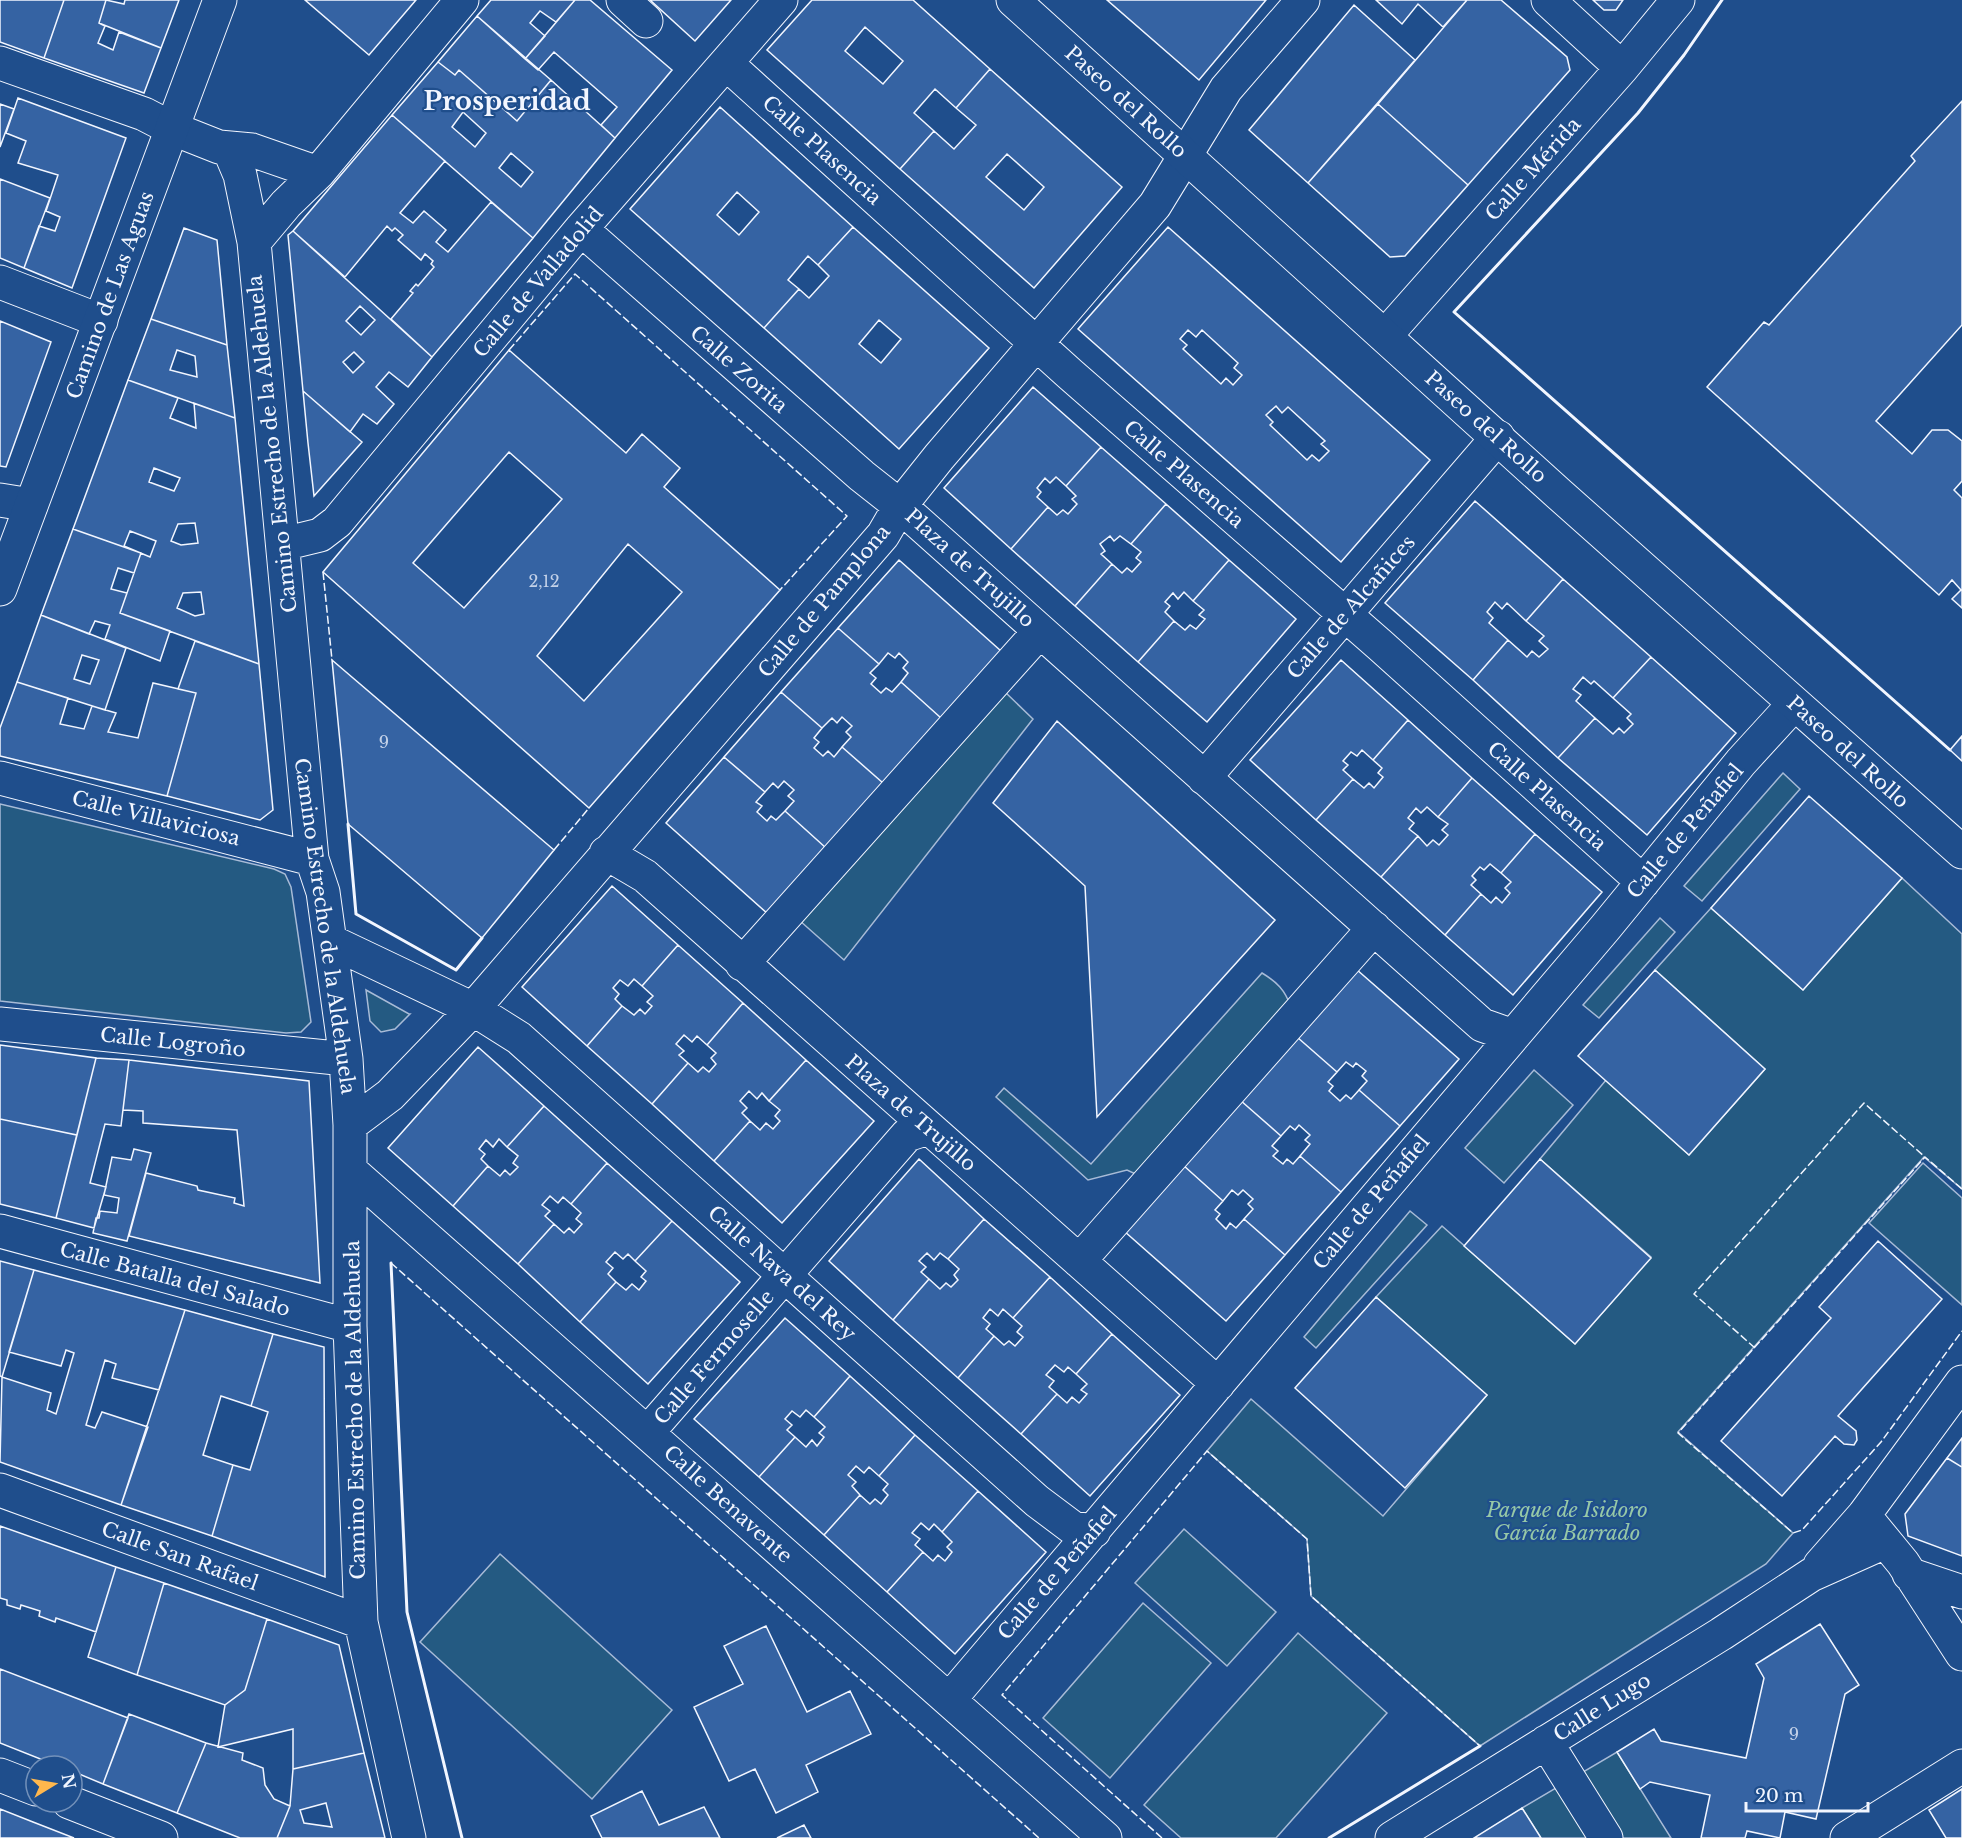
<svg xmlns="http://www.w3.org/2000/svg" width="1962" height="1838" font-family="'Libre Baskerville',serif">
  <style>
    .green { fill: #245a82; stroke: #a8bbd7; stroke-width: 1.5 }
    .building { fill: #3563a3; stroke: #f2f6ff; stroke-width: 1.5; fill-rule: evenodd }
    .lines { fill: none; stroke-linecap: round; stroke-linejoin: round }
    .street-casing { stroke: #f2f6ff; stroke-width: 35 }
    .secondary-casing { stroke: #f2f6ff; stroke-width: 35 }
    .primary-casing { stroke: #f2f6ff; stroke-width: 35 }
    .street { stroke: #1f4e8c; stroke-width: 33 }
    .secondary { stroke: #1f4e8c; stroke-width: 33 }
    .primary { stroke: #1f4e8c; stroke-width: 33 }
    .fence { stroke: #f2f6ff; stroke-width: 1.5; stroke-dasharray: 8 3; stroke-linecap: butt }
    .wall { stroke: #f2f6ff; stroke-width: 3 }
    .labels { text-anchor: middle; dominant-baseline: central; stroke-width: 4.5; stroke-linejoin: round; paint-order: stroke }
    .number-label { font-size: 16px; fill: #c3d1e8 }
    .street-label { font-size: 20px; fill: #f2f6ff; stroke: #1f4e8c }
    .park-label { font-size: 20px; font-style: italic; fill: #97c8a6; stroke: #1f4e8c }
    .district-label { font-size: 26px; font-weight: bold; fill: #f2f6ff; stroke: #1f4e8c }
  </style>
  <rect width="100%" height="100%" fill="#1f4e8c"/>
  <!-- green -->
  <path class="green" d="M1004 691 1033 719 844 960 799 920Z
    M1783 773 1800 789 1702 901 1684 886Z
    M0 804 274 869 285 874 291 887 311 1022 301 1032 286 1033 0 1001Z
    M1902 878 1962 934V1189L1924 1157 1678 1432 1793 1533 1766 1564 1480 1746 1311 1596 1307 1539 1207 1451 1251 1399 1383 1516 1487 1395 1376 1297 1442 1226 1575 1344 1651 1257 1540 1159 1606 1080 1689 1155 1765 1069 1655 970 1711 908 1803 990Z
    M1660 918 1675 932 1599 1018 1583 1005Z
    M1262 973C1277 982 1285 990 1291 1007L1140 1176 1127 1170 1088 1180 996 1097 1004 1088 1091 1164Z
    M366 990 409 1014H410L395 1029 381 1032 370 1021Z
    M1534 1070 1573 1105 1504 1183 1465 1148Z
    M1923 1163 1962 1198V1305L1869 1223Z
    M1410 1211 1427 1225 1316 1348 1304 1337Z
    M1184 1529 1276 1612 1227 1666 1135 1583Z
    M500 1554 672 1710 592 1799 420 1642Z
    M1143 1603 1211 1663 1110 1778 1043 1718Z
    M1298 1633 1387 1713 1276 1838H1181L1144 1805Z
    M1617 1752 1671 1838H1541L1522 1808Z"/>
  <!-- building -->
  <path class="building" d="M0 0H64L44 58 0 42Z
    M64 0H106L99 23 105 26 98 43 113 50 119 32 161 48 144 93 44 58Z
    M106 0 124 4 125 0H179L161 48 99 23Z
    M305 0H416L369 55Z
    M491 0H575L556 22 540 11 530 23 545 36 525 59 477 16Z
    M575 0H590L672 70 615 138 601 125 617 107 554 52 538 70 525 59Z
    M650 0H731L695 41Z
    M812 0H913L990 69 956 108 935 89 914 113 934 131 900 169 767 50ZM865 27 903 61 883 84 845 51Z
    M1107 0H1266L1199 80Z
    M1376 0H1467L1443 27 1418 4 1402 24Z
    M1467 0H1501L1567 57 1570 70 1468 185 1378 104Z
    M1593 0H1623L1616 10H1604Z
    M1354 5 1415 60 1308 183 1249 130Z
    M477 16 551 80 517 121 459 70 455 75 438 62Z
    M438 62 455 75 459 70 517 121 551 80 615 138 533 238 392 115ZM463 112 486 133 475 147 452 127ZM511 153 533 172 521 187 499 168Z
    M990 69 1122 187 1034 288 900 169 934 131 954 149 976 125 956 108ZM1007 154 1044 187 1024 210 986 177Z
    M18 98 126 138 72 288 24 268 39 226 55 231 60 217 46 211 58 175 18 163 26 141 6 133Z
    M1962 101V325L1876 421 1912 454 1932 430H1948L1962 441V481L1954 490 1962 498V608L1952 599 1961 590 1952 580 1939 595 1707 387 1764 322 1769 325 1915 161 1911 156Z
    M0 104 14 109 0 147Z
    M1378 104 1468 185 1405 256 1390 257 1308 183Z
    M720 107 853 227 818 265 808 256 788 280 799 289 764 328 630 209ZM737 192 759 212 739 235 717 215Z
    M392 115 445 161 400 213 413 223 424 211 446 230 436 242 448 252 491 202 533 238 432 357 391 319 413 293 410 291 416 284 418 286 434 267 431 264 433 261 425 254 421 260 398 240 403 235 395 228 392 231 387 226 345 277 293 231Z
    M0 179 50 198 24 268 0 258Z
    M853 227 989 348 899 449 764 328 799 289 809 298 829 276 818 265ZM879 320 901 339 881 363 859 344Z
    M1168 227 1430 460 1341 562 1078 329ZM1188 330 1196 337 1202 330 1238 363 1234 368 1242 375 1233 385 1226 378 1221 384 1183 349 1187 345 1180 339ZM1276 406 1282 413 1288 407 1325 441 1321 444 1329 451 1319 461 1312 455 1307 460 1270 425 1273 422 1266 415Z
    M184 228 217 240 227 345 151 319Z
    M293 231 432 357 408 387 389 372 376 387 394 404 377 424 363 414 350 432 303 391 288 235ZM360 306 375 320 361 335 346 321ZM354 352 364 362 353 373 343 362Z
    M151 319 227 345 235 418 128 380ZM177 350 195 356 197 377 170 370Z
    M0 321 51 342 6 467 0 466Z
    M509 350 626 453 642 434 680 468 664 487 780 590 589 808 323 572ZM509 452 562 499 464 608 413 563ZM628 544 682 592 584 701 537 656Z
    M128 380 178 398 170 418 196 428 194 403 235 418 259 664 120 613 141 553 73 529ZM154 468 180 478 174 491 149 482ZM195 523 198 543 181 545 171 541 178 524ZM130 531 156 541 150 557 124 546ZM201 592 204 614 195 616 177 608 183 593Z
    M1033 387 1101 447 1066 486 1056 477 1050 483 1045 478 1037 488 1041 492 1037 497 1048 507 1011 549 944 488Z
    M303 391 362 442 314 496 308 443Z
    M1101 447 1166 504 1131 544 1120 536 1114 541 1110 536 1100 544 1105 551 1101 554 1112 564 1075 606 1011 549 1048 507 1057 515 1063 510 1068 514 1077 504 1072 499 1076 496 1066 486Z
    M1475 501 1563 579 1526 621 1507 603 1502 609 1495 602 1487 612 1493 618 1489 623 1508 640 1473 680 1385 603Z
    M1166 504 1229 560 1193 601 1184 592 1178 599 1173 593 1165 602 1170 606 1165 612 1174 621 1138 662 1075 606 1112 564 1122 573 1127 568 1132 572 1141 562 1136 558 1141 552 1131 544Z
    M73 529 141 553 134 573 118 568 111 589 127 593 120 613 170 631 160 661 105 639 110 625 95 621 89 634 41 615Z
    M899 560 1001 651 941 718 901 682 908 673 903 668 908 662 899 653 895 658 888 653 879 664 838 628Z
    M1229 560 1296 619 1207 722 1138 662 1174 621 1185 630 1190 625 1196 629 1205 619 1199 615 1204 610 1193 601Z
    M1563 579 1651 657 1613 698 1594 681 1591 684 1583 677 1573 689 1581 695 1576 701 1595 718 1558 758 1473 680 1508 640 1527 657 1532 651 1539 657 1548 649 1539 641 1544 636 1526 621Z
    M41 615 126 648 105 710 17 682ZM82 655 99 660 90 684 74 679Z
    M838 628 879 664 870 673 876 678 871 684 881 693 886 688 892 692 901 682 941 718 883 783 842 747 851 737 846 732 852 726 842 717 837 723 832 718 822 728 781 692Z
    M195 641 259 664 273 810 260 820 167 796 196 693 178 689Z
    M1651 657 1736 733 1647 835 1558 758 1595 718 1613 734 1619 728 1624 733 1633 724 1627 718 1631 714 1613 698Z
    M332 660 554 850 482 938 348 824Z
    M1341 660 1408 720 1373 760 1362 750 1357 756 1351 752 1343 761 1348 765 1343 770 1353 779 1316 820 1250 760Z
    M17 682 68 698 60 724 84 729 92 706 116 713 108 732 138 738 153 683 196 693 167 796 0 756V728Z
    M781 692 822 728 814 738 819 742 814 748 823 756 828 751 834 757 842 747 883 783 826 848 785 811 794 801 788 796 794 790 784 781 778 788 773 783 765 792 724 757Z
    M1408 720 1472 778 1438 817 1427 807 1421 813 1416 808 1408 818 1414 823 1409 829 1418 836 1381 877 1316 820 1353 779 1364 788 1369 783 1374 788 1383 777 1378 773 1382 768 1373 760Z
    M1057 721 1275 920 1097 1117 1085 886 993 803Z
    M1962 736V761L1950 750Z
    M724 757 765 792 756 802 762 806 757 812 767 821 771 816 776 820 785 811 826 848 768 914 666 823Z
    M1472 778 1535 834 1501 873 1490 864 1484 870 1480 867 1472 876 1476 880 1471 885 1481 894 1445 935 1381 877 1418 836 1427 846 1433 840 1439 845 1448 835 1442 830 1448 824 1438 817Z
    M1809 796 1902 878 1803 990 1711 908Z
    M1535 834 1602 892 1513 995 1445 935 1481 894 1491 903 1496 897 1502 903 1510 893 1505 888 1511 882 1501 873Z
    M612 886 678 945 642 986 634 979 628 986 620 980 613 988 619 994 615 999 622 1006 587 1046 522 987Z
    M678 945 743 1003 707 1045 697 1036 692 1042 684 1035 676 1044 684 1051 679 1055 688 1063 652 1104 587 1046 622 1006 634 1015 640 1009 645 1014 652 1006 647 1002 653 996 642 986Z
    M1356 969 1459 1059 1400 1126 1359 1090 1367 1081 1362 1076 1366 1071 1356 1063 1353 1067 1346 1062 1337 1072 1297 1037Z
    M1655 970 1765 1069 1689 1155 1578 1056Z
    M743 1003 806 1060 769 1101 762 1093 757 1099 749 1091 740 1101 747 1108 742 1113 750 1121 714 1161 652 1104 688 1063 698 1072 703 1067 709 1072 716 1064 711 1058 716 1053 707 1045Z
    M1297 1037 1337 1072 1328 1082 1333 1086 1329 1091 1340 1101 1346 1095 1351 1099 1359 1090 1400 1126 1341 1192 1300 1156 1310 1144 1305 1140 1310 1135 1299 1125 1295 1130 1290 1126 1281 1136 1240 1100Z
    M0 1045 96 1058 77 1135 0 1119Z
    M478 1047 544 1106 507 1147 499 1139 493 1147 486 1140 479 1149 485 1154 481 1159 488 1166 453 1206 388 1148Z
    M96 1058 129 1060 121 1126 105 1124 90 1183 106 1187 94 1228 56 1218Z
    M129 1060 309 1081 320 1283 129 1236 146 1173 197 1186 198 1190 235 1198 234 1203 244 1206 237 1130 143 1123V1111L123 1110Z
    M806 1060 874 1121 782 1223 714 1161 750 1121 760 1130 766 1123 773 1129 780 1121 775 1116 780 1110 769 1101Z
    M1240 1100 1281 1136 1272 1146 1278 1151 1273 1156 1283 1164 1287 1159 1293 1164 1300 1156 1341 1192 1285 1255 1244 1219 1253 1209 1248 1204 1253 1199 1243 1190 1238 1195 1232 1190 1223 1201 1183 1165Z
    M544 1106 607 1163 571 1204 563 1197 558 1203 550 1196 542 1205 550 1211 545 1216 554 1224 518 1264 453 1206 488 1166 500 1176 505 1170 510 1175 518 1167 513 1163 518 1156 507 1147Z
    M0 1119 77 1135 56 1218 0 1204Z
    M134 1149 151 1153 127 1241 93 1233 96 1218H99L100 1211 117 1213 119 1198 104 1195 112 1157 131 1160Z
    M919 1159 984 1219 948 1259 940 1253 934 1260 927 1253 919 1261 926 1267 921 1272 929 1279 893 1320 829 1261Z
    M1540 1159 1651 1258 1575 1344 1464 1246Z
    M607 1163 672 1221 635 1261 628 1254 623 1259 615 1252 606 1262 613 1268 608 1274 616 1282 580 1322 518 1264 554 1224 564 1233 569 1228 574 1233 582 1224 576 1219 581 1213 571 1204Z
    M1183 1165 1223 1201 1215 1210 1220 1214 1216 1219 1226 1229 1230 1223 1236 1228 1244 1219 1285 1255 1226 1321 1124 1231Z
    M984 1219 1050 1277 1013 1318 1003 1309 998 1316 990 1309 983 1318 990 1324 986 1329 994 1336 958 1378 893 1320 929 1279 940 1289 946 1283 951 1287 958 1280 954 1275 959 1269 948 1259Z
    M672 1221 740 1282 648 1384 580 1322 616 1282 626 1290 632 1284 639 1290 646 1281 641 1277 646 1271 635 1261Z
    M1878 1241 1942 1299 1838 1416 1856 1431 1857 1440 1854 1445 1844 1444 1835 1436 1782 1496 1721 1441 1831 1318 1819 1307Z
    M0 1261 34 1270 2 1377 0 1376Z
    M34 1270 185 1310 159 1390 112 1378 116 1364 105 1360 86 1425 95 1428 102 1412 148 1427 121 1505 0 1462 2 1377 51 1393 47 1410 56 1414 74 1353 66 1350 61 1366 9 1352Z
    M1050 1277 1112 1334 1076 1374 1068 1367 1064 1372 1055 1365 1046 1375 1054 1381 1049 1387 1057 1394 1021 1434 958 1378 994 1336 1004 1345 1009 1341 1015 1346 1023 1337 1017 1332 1022 1326 1013 1318Z
    M1376 1297 1487 1395 1405 1488 1295 1388Z
    M185 1310 273 1334 251 1406 221 1396 203 1455 233 1465 212 1536 121 1505Z
    M785 1318 850 1376 814 1417 806 1410 800 1417 792 1411 785 1419 792 1425 787 1430 795 1437 759 1477 694 1419Z
    M273 1334 324 1347 325 1577 212 1536 233 1465 250 1470 268 1412 251 1406Z
    M1112 1334 1180 1395 1090 1496 1021 1434 1057 1394 1067 1403 1072 1397 1079 1403 1087 1394 1081 1390 1087 1384 1076 1374Z
    M850 1376 915 1435 879 1476 869 1467 864 1473 856 1466 848 1475 856 1482 852 1486 860 1495 824 1535 759 1477 795 1437 806 1447 812 1440 817 1446 824 1437 819 1433 825 1427 814 1417Z
    M915 1435 978 1491 942 1532 934 1524 929 1530 921 1523 912 1533 920 1539 915 1545 923 1552 887 1592 824 1535 860 1495 870 1504 875 1499 881 1504 888 1495 883 1490 888 1484 879 1476Z
    M1962 1438V1467L1947 1458Z
    M1947 1458 1962 1467V1556L1908 1536 1905 1514Z
    M978 1491 1046 1552 955 1654 887 1592 923 1552 933 1561 938 1555 945 1561 952 1552 947 1547 952 1542 942 1532Z
    M0 1526 116 1567 96 1632 56 1618 55 1622 39 1616 40 1611 21 1605 20 1609 7 1605V1600L0 1598Z
    M116 1567 164 1583 137 1675 88 1657Z
    M164 1583 267 1619 245 1690 225 1705 137 1675Z
    M267 1619 339 1645 364 1753 293 1769V1729L218 1747 225 1705 245 1690Z
    M1820 1624 1859 1685 1845 1694 1816 1819 1785 1812 1780 1838 1747 1831 1745 1838H1701L1710 1795 1650 1782 1640 1789 1617 1752 1654 1729 1661 1741 1746 1758 1764 1678 1756 1664Z
    M766 1626 807 1712 850 1691 871 1734 806 1765 818 1792 776 1813 755 1769 729 1781 694 1707 743 1684 724 1646Z
    M0 1669 128 1718 103 1784 72 1771V1766H58L0 1743Z
    M129 1714 206 1743 177 1813 103 1784Z
    M206 1743 243 1753 242 1760 263 1768 265 1785 274 1799 290 1806 277 1838H240L177 1813Z
    M364 1753 385 1838H277L290 1806 293 1769ZM326 1803 332 1827 304 1823 300 1810Z
    M1962 1789V1838H1946L1929 1810Z
    M642 1791 659 1825 704 1807 720 1838H602L591 1816Z
    M1522 1808 1541 1838H1474Z
    M0 1809 33 1822 74 1838H0Z
    M804 1825 811 1838H777Z"/>
  <g class="lines">
    <defs>
      <path id="street" d="M623 0 646 21
        M1548 0 1622 68
        M0 63 144 114 171 128 219 147 252 150 318 173
        M727 64 1070 374 1380 645 1643 882
        M229 149 240 175 254 242 312 859 323 892 346 1059 350 1125V1326L361 1622 409 1838
        M581 229 862 476 900 506 1482 1025 1513 1036
        M254 242 286 204 318 173 462 0
        M0 282 101 321
        M1385 336 1622 68 1678 0
        M0 500 31 505
        M283 544 320 535 337 522 581 229 781 0
        M0 778 312 859
        M1204 778 1498 437
        M606 853 645 876 1218 1384
        M330 941 473 1009 519 1038 1037 1501 1073 1528 1094 1531
        M742 964 1040 631
        M0 1024 346 1059
        M350 1125 390 1095 473 1009 883 535 900 506 939 457 1155 205 1226 89 1303 0
        M350 1170 1105 1838
        M0 1231 350 1326
        M1079 1261 1374 928
        M648 1432 907 1135 928 1128
        M0 1490 361 1622
        M1871 1524 1903 1563 1962 1654
        M1820 1565 1864 1515 1962 1382
        M1909 1574 1962 1592
        M949 1700 1605 928 1741 762 1794 704
        M1546 1742 1606 1838
        M0 1775 36 1789
        M69 1802 161 1838
        M1392 1838 1721 1634 1811 1575 1885 1542
        M1847 1838 1962 1766"/>
      <path id="secondary" d="M0 589 220 0"/>
      <path id="primary" d="M1013 0 1559 494 1962 852"/>
    </defs>
    <!-- street casing -->
    <use href="#street" class="street-casing"/>
    <!-- secondary casing -->
    <use href="#secondary" class="secondary-casing"/>
    <!-- primary casing -->
    <use href="#primary" class="primary-casing"/>
    <!-- street -->
    <use href="#street" class="street"/>
    <!-- secondary -->
    <use href="#secondary" class="secondary"/>
    <!-- primary -->
    <use href="#primary" class="primary"/>
    <!-- fence -->
    <path class="fence" d="M509 350 575 274 847 516 780 590
      M323 572 332 660
      M554 850 589 808
      M1962 1189 1925 1157 1678 1433 1793 1533 1802 1530 1881 1442 1962 1331
      M391 1263 1039 1838
      M1755 1348 1694 1294 1864 1103 1925 1157
      M1162 1838 1002 1695 1207 1451 1307 1539 1311 1596 1480 1746"/>
    <!-- wall -->
    <path class="wall" d="M1722 0 1684 55 1638 113 1454 312 1950 750
      M348 824 356 914 456 970 482 938
      M391 1263 407 1612 462 1838
      M1329 1838 1480 1746"/>
  </g>
  <g class="labels">
    <!-- number labels -->
    <g class="number-label">
      <text x="544" y="581">2,12</text>
      <text x="384" y="742">9</text>
      <text x="1794" y="1734">9</text>
    </g>
    <!-- street labels -->
    <g class="street-label">
      <text transform="translate(1126 102) rotate(42)">Paseo del Rollo</text>
      <text transform="translate(822 150) rotate(42)">Calle Plasencia</text>
      <text transform="translate(1533 169) rotate(-48)">Calle Mérida</text>
      <text transform="translate(538 282) rotate(-50)">Calle de Valladolid</text>
      <text transform="translate(110 295) rotate(-70)">Camino de Las Aguas</text>
      <text transform="translate(739 369) rotate(41)">Calle Zorita</text>
      <text transform="translate(1486 427) rotate(42)">Paseo del Rollo</text>
      <text transform="translate(272 444) rotate(-96)">Camino Estrecho de la Aldehuela</text>
      <text transform="translate(1184 474) rotate(41)">Calle Plasencia</text>
      <text transform="translate(970 568) rotate(42)">Plaza de Trujillo</text>
      <text transform="translate(824 601) rotate(-50)">Calle de Pamplona</text>
      <text transform="translate(1351 607) rotate(-49)">Calle de Alcañices</text>
      <text transform="translate(1848 752) rotate(42)">Paseo del Rollo</text>
      <text transform="translate(1547 796) rotate(42)">Calle Plasencia</text>
      <text transform="translate(156 818) rotate(14)">Calle Villaviciosa</text>
      <text transform="translate(1685 831) rotate(-50)">Calle de Peñafiel</text>
      <text transform="translate(325 926) rotate(82)">Camino Estrecho de la Aldehuela</text>
      <text transform="translate(173 1042) rotate(6)">Calle Logroño</text>
      <text transform="translate(911 1113) rotate(41)">Plaza de Trujillo</text>
      <text transform="translate(1371 1202) rotate(-50)">Calle de Peñafiel</text>
      <text transform="translate(782 1273) rotate(42)">Calle Nava del Rey</text>
      <text transform="translate(175 1279) rotate(15)">Calle Batalla del Salado</text>
      <text transform="translate(714 1357) rotate(-49)">Calle Fermoselle</text>
      <text transform="translate(355 1410) rotate(-91)">Camino Estrecho de la Aldehuela</text>
      <text transform="translate(728 1504) rotate(42)">Calle Benavente</text>
      <text transform="translate(180 1556) rotate(20)">Calle San Rafael</text>
      <text transform="translate(1057 1573) rotate(-49)">Calle de Peñafiel</text>
      <text transform="translate(1602 1707) rotate(-32)">Calle Lugo</text>
    </g>
    <!-- park labels -->
    <g class="park-label">
      <text x="1567" y="1510">Parque de Isidoro<tspan x="1567" dy="23">García Barrado</tspan></text>
    </g>
    <!-- district labels -->
    <g class="district-label">
      <text x="507" y="101">Prosperidad</text>
    </g>
  </g>
  <!-- north arrow -->
  <g transform="translate(54 1784) rotate(79)"><circle r="28" fill="#1f4e8c" stroke="#7391ba" stroke-width="1.5"/>
  <path d="M0-4.5L10 22L0 15L-10 22Z" fill="#ffb74d"/>
  <text y="-9" font-size="16" font-weight="bold" text-anchor="middle" fill="#f2f6ff">N</text>
  </g>
  <!-- scale -->
  <path d="M1746 1802v9h122v-9" fill="none" stroke="#f2f6ff" stroke-width="3"/>
  <text x="1755" y="1802" font-size="18" fill="#f2f6ff" stroke="#1f4e8c" stroke-width="4.5" paint-order="stroke">20 m</text>
</svg>
